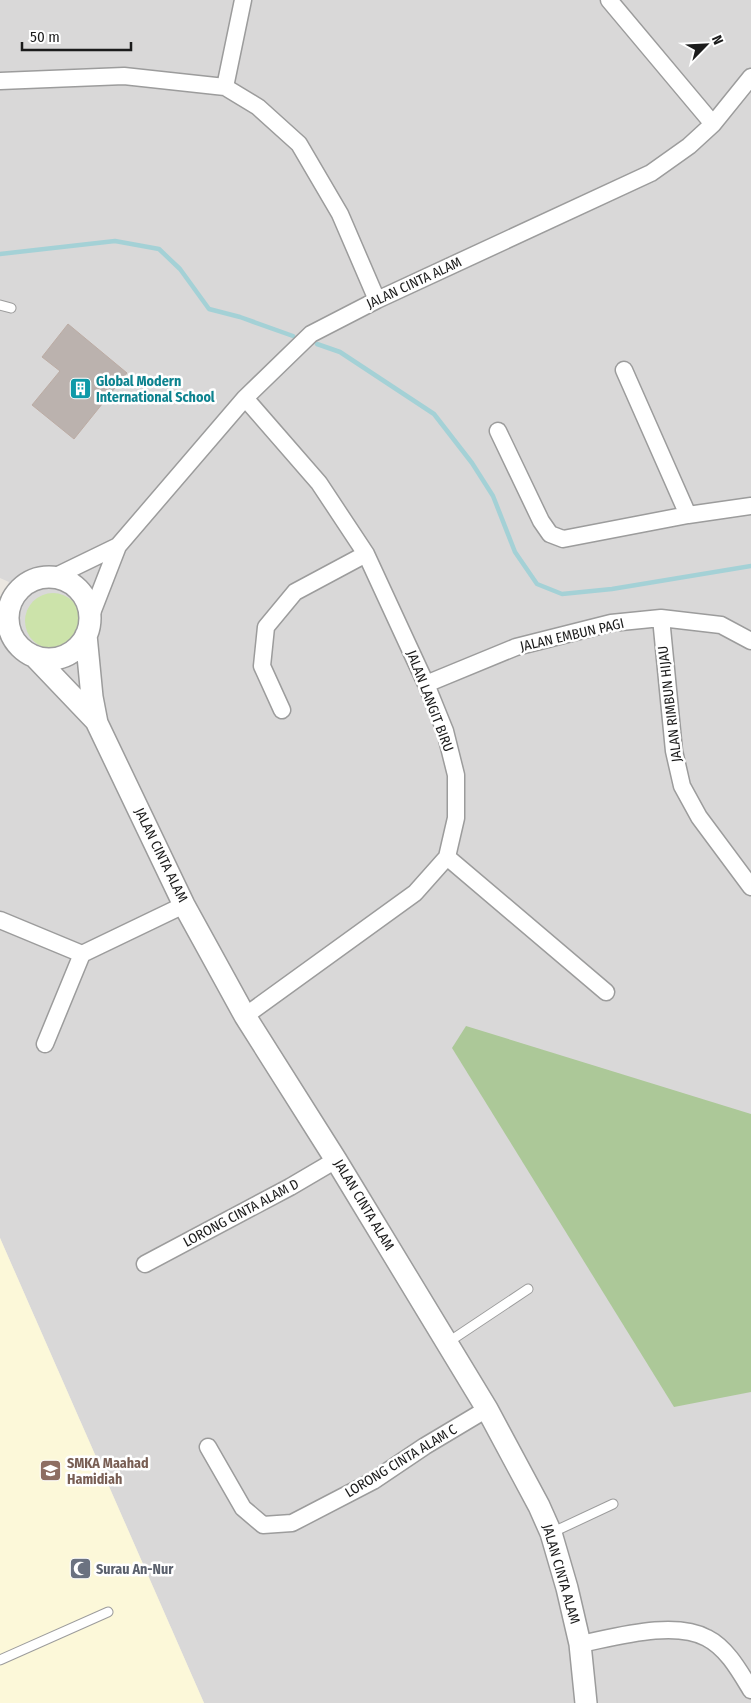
<svg xmlns="http://www.w3.org/2000/svg" width="751" height="1703" font-family="'Fira Sans Condensed',sans-serif">
  <style>
    .residential { fill: #d9d8d8 }
    .education { fill: #fcf8d9 }
    .grass { fill: #cce3aa }
    .forest { fill: #acc898 }
    .lines { fill: none; stroke-linecap: round; stroke-linejoin: round }
    .stream { stroke: #a4d1d6; stroke-width: 4.5 }
    .building { fill: #bbb2ae; stroke: #bcaca4 }
    .service-casing { stroke: #9c9c9c; stroke-width: 11 }
    .minor-casing { stroke: #9c9c9c; stroke-width: 19 }
    .tertiary-casing { stroke: #9c9c9c; stroke-width: 24 }
    .service { stroke: #fff; stroke-width: 9 }
    .minor { stroke: #fff; stroke-width: 16 }
    .tertiary { stroke: #fff; stroke-width: 21 }
    .labels { text-anchor: middle; dominant-baseline: central; stroke-width: 5; stroke-linejoin: round; paint-order: stroke }
    .street-label { font-size: 14px; fill: #1b1b1b; stroke: #fff }
    .culture-label { font-size: 14px; font-weight: bold; fill: #0d838f; stroke: #fff; text-anchor: start }
    .education-label { font-size: 14px; font-weight: bold; fill: #785e54; stroke: #fff; text-anchor: start }
    .worship-label { font-size: 14px; font-weight: bold; fill: #5b616d; stroke: #fff; text-anchor: start }
  </style>
  <rect width="100%" height="100%" fill="#ebe7e1"/>
  <!-- residential -->
  <path class="residential" d="M0 0H751V1703H204L0 1238V605L9 582 0 578Z"/>
  <!-- education -->
  <path class="education" d="M0 1238 204 1703H0Z"/>
  <!-- grass -->
  <path class="grass" d="M25 621a28 28 0 1 1 56 0a28 28 0 1 1-56 0Z"/>
  <!-- forest -->
  <path class="forest" d="M466 1026 751 1114V1392L674 1407 452 1048Z"/>
  <g class="lines">
    <!-- stream -->
    <path class="stream" d="M0 254 115 241 159 249 180 269 209 309 240 317 293 336
      M317 344 340 352 434 414 472 463 493 496 515 552 537 584 562 594 612 589 751 566"/>
  </g>
  <!-- building -->
  <path class="building" d="M68 324 127 373 74 439 32 405 60 371 42 357Z"/>
  <g class="lines">
    <defs>
      <path id="service" d="M0 305 11 308
        M447 1343 528 1289
        M551 1533 613 1504
        M0 1660 108 1612"/>
      <path id="minor" d="M609 0 713 124
        M0 81 124 76 225 87 258 107 299 144 340 214 377 300
        M225 87 243 0
        M624 370 688 515
        M245 398 319 483 366 554 426 684 445 731 456 775V818L447 857 415 893 245 1016
        M498 431 541 521 550 534 563 539 688 515 751 506
        M52 578 118 546
        M90 618 118 546 245 398 311 334 377 300 651 173 689 146 713 124 751 77
        M661 618 674 751 682 786 699 817 751 887
        M426 684 516 647 611 623 661 618 721 625 751 641
        M282 710 262 666 266 627 295 592 366 554
        M447 857 606 992
        M0 920 82 954 184 905
        M45 1044 82 954
        M145 1264 290 1187 336 1160
        M208 1447 243 1508 263 1525 292 1523 373 1481 425 1446 487 1409
        M580 1644C616 1637 674 1620 707 1638 727 1648 740 1672 751 1690"/>
      <path id="tertiary" d="M8 618a41 41 0 1 1 82 0a41 41 0 1 1-82 0Z
        M86 635 92 697 97 723 184 905 245 1016 336 1160 487 1409 539 1506 551 1533 567 1588 580 1644 586 1703
        M34 656 96 721"/>
    </defs>
    <!-- service casing -->
    <use href="#service" class="service-casing"/>
    <!-- minor casing -->
    <use href="#minor" class="minor-casing"/>
    <!-- tertiary casing -->
    <use href="#tertiary" class="tertiary-casing"/>
    <!-- service -->
    <use href="#service" class="service"/>
    <!-- minor -->
    <use href="#minor" class="minor"/>
    <!-- tertiary -->
    <use href="#tertiary" class="tertiary"/>
  </g>
  <!-- icons -->
  <defs>
    <symbol id="building-square" viewBox="-11 -11 22 22"><rect x="-9" y="-9" width="18" height="18" rx="4" fill="#0f9aa8" stroke="#fff"/><path d="M-4-6H4V6H1V3H-1V6H-4ZM-2.5-4.3h1.7v1.8h-1.7ZM.8-4.3h1.7v1.8H.8ZM-2.5-1h1.7V.8h-1.7ZM.8-1h1.7V.8H.8Z" fill="#fff"/></symbol>
    <symbol id="school-square" viewBox="-11 -11 22 22"><rect x="-9" y="-9" width="18" height="18" rx="4" fill="#8d6e63" stroke="#fff"/><path d="M0-5L7-2L0 1L-7-2ZM-4 1L0 2.5L4 1V4Q0 6-4 4Z" fill="#fff"/></symbol>
    <symbol id="mosque-square" viewBox="-11 -11 22 22"><rect x="-9" y="-9" width="18" height="18" rx="4" fill="#6b7280" stroke="#fff"/><path d="M3.5-4.9A6 6 0 1 0 3.5 4.9A5 5 0 1 1 3.5-4.9Z" fill="#fff"/></symbol>
  </defs>
  <g fill-rule="evenodd">
    <use href="#building-square" x="68" y="376" width="25" height="25"/>
    <use href="#school-square" x="38" y="1458" width="25" height="25"/>
    <use href="#mosque-square" x="68" y="1556" width="25" height="25"/>
  </g>
  <g class="labels">
    <!-- street labels -->
    <g class="street-label">
      <text transform="translate(414 283) rotate(-25)">JALAN CINTA ALAM</text>
      <text transform="translate(572 635) rotate(-13)">JALAN EMBUN PAGI</text>
      <text transform="translate(430 701) rotate(69)">JALAN LANGIT BIRU</text>
      <text transform="translate(670 704) rotate(-97)">JALAN RIMBUN HIJAU</text>
      <text transform="translate(161 855) rotate(64)">JALAN CINTA ALAM</text>
      <text transform="translate(364 1205) rotate(59)">JALAN CINTA ALAM</text>
      <text transform="translate(241 1213) rotate(-28)">LORONG CINTA ALAM D</text>
      <text transform="translate(401 1461) rotate(-31)">LORONG CINTA ALAM C</text>
      <text transform="translate(561 1574) rotate(74)">JALAN CINTA ALAM</text>
    </g>
    <!-- culture labels -->
    <g class="culture-label">
      <text x="96" y="381">Global Modern<tspan x="96" dy="16">International School</tspan></text>
    </g>
    <!-- education labels -->
    <g class="education-label">
      <text x="67" y="1463">SMKA Maahad<tspan x="67" dy="16">Hamidiah</tspan></text>
    </g>
    <!-- worship labels -->
    <g class="worship-label">
      <text x="96" y="1569">Surau An-Nur</text>
    </g>
  </g>
  <!-- north arrow -->
  <g transform="translate(706 45) rotate(66)" stroke="#ffffff" stroke-width="4" paint-order="stroke">
  <path d="M0-4L9 19L0 12L-9 19Z" fill="#1b1b1b"/>
  <text y="-8" font-size="14" font-weight="bold" text-anchor="middle" fill="#1b1b1b">N</text>
  </g>
  <!-- scale -->
  <path d="M22 42v8h109v-8" fill="none" stroke="#1b1b1b" stroke-width="2.5"/>
  <text x="30" y="42" font-size="15" fill="#1b1b1b" stroke="#ffffff" stroke-width="4" paint-order="stroke">50 m</text>
</svg>
